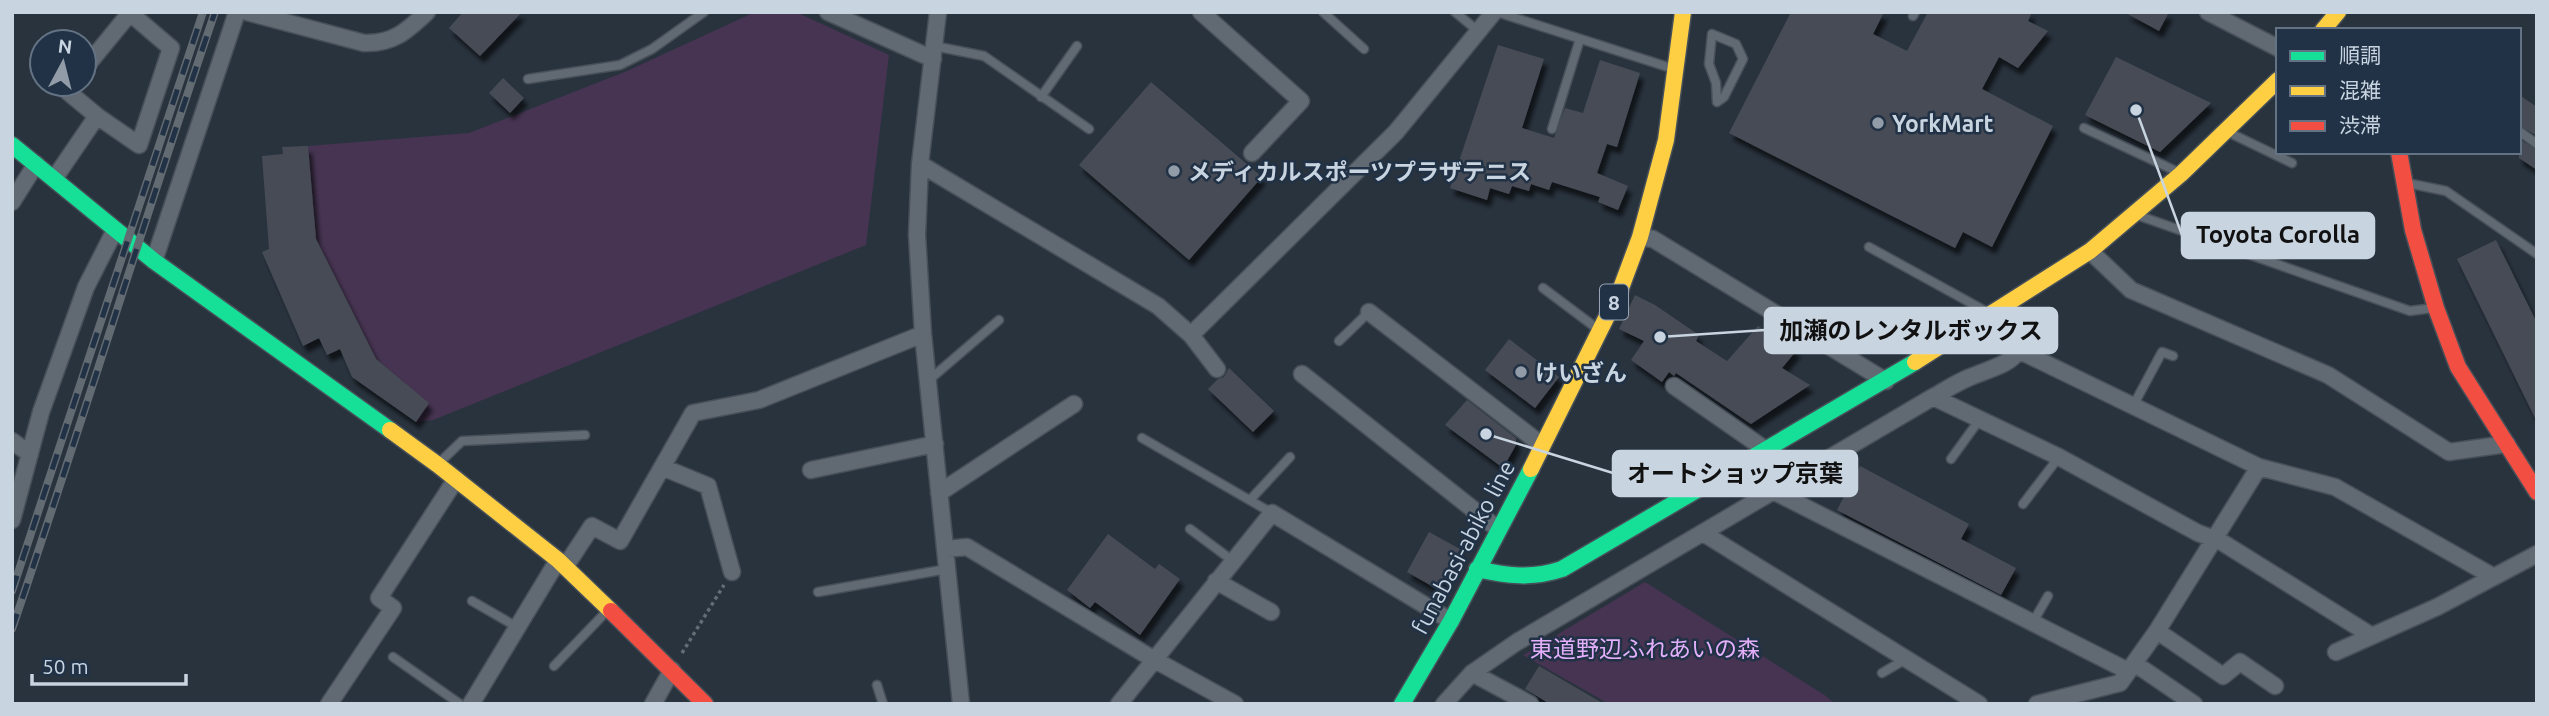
<svg xmlns="http://www.w3.org/2000/svg" width="2549" height="716" font-family="Ubuntu,'Noto Sans JP',sans-serif">
  <style>
    .green { fill: #463452 }
    .building { fill: #474c56; filter: url(#shadow) }
    .lines { fill: none; stroke-linecap: round; stroke-linejoin: round }
    .lane-casing { stroke: #475059; stroke-width: 11 }
    .street-casing { stroke: #475059; stroke-width: 19 }
    .fast-casing { stroke: #475059; stroke-width: 19 }
    .slow-casing { stroke: #475059; stroke-width: 19 }
    .jam-casing { stroke: #475059; stroke-width: 19 }
    .path { stroke: #646c74; stroke-width: 3.5; stroke-dasharray: 3.5 3.5; stroke-linecap: butt }
    .lane { stroke: #616972; stroke-width: 8 }
    .street { stroke: #616972; stroke-width: 16 }
    .fast { stroke: #16e098; stroke-width: 16 }
    .slow { stroke: #ffcf43; stroke-width: 16 }
    .jam { stroke: #f24e42; stroke-width: 16 }
    .rail-casing { stroke: #626a72; stroke-width: 8 }
    .rail { stroke: #213246; stroke-width: 5; stroke-dasharray: 16; stroke-linecap: butt }
    .poi-dot { fill: #919ca8; stroke: #213246; stroke-width: 2.5 }
    .labels { text-anchor: middle; dominant-baseline: central; stroke-width: 5; stroke-linejoin: round; paint-order: stroke }
    .shield { fill: #213246; stroke: #97a3b2; stroke-width: 2 }
    .shield-label { font-size: 21px; font-weight: bold; fill: #c9d4e1 }
    .poi-label { font-size: 23px; font-weight: bold; fill: #c9d4e1; stroke: #213246; text-anchor: start }
    .street-label { font-size: 23px; fill: #c9d4e1; stroke: #213246 }
    .park-label { font-size: 23px; fill: #e3affa; stroke: #213246 }
    .leader { fill: none; stroke: #c9d4e1; stroke-width: 2.5 }
    .callout-dot { fill: #c9d4e1; stroke: #213246; stroke-width: 2.5 }
    .callout { fill: #c9d4e1; stroke: #c9d4e1; stroke-width: 2.5 }
    .callout-label { font-size: 24px; text-anchor: middle; font-weight: bold; fill: #111 }
  </style>
  <defs>
    <filter id="shadow"><feDropShadow dx="4" dy="7" stdDeviation="2" flood-color="#0009"/></filter>
  </defs>
  <rect width="100%" height="100%" fill="#29333e"/>
  <!-- green -->
  <path class="green" d="M755 12H796L889 55 866 245 433 420 416 422 428 403 376 359 316 239 308 146 469 133 627 71Z
    M1645 582 1826 696 1835 704H1609L1523 655Z"/>
  <!-- building -->
  <path class="building" d="M463 12H522L480 56 449 28Z
    M1791 12H1884L1873 34 1907 51 1928 12H2032L2028 21 2048 31 2018 68 1999 57 1982 89 2053 126 1992 247 1963 232 1955 248 1729 133Z
    M2124 12H2169L2159 31Z
    M1498 45 1544 59 1522 128 1554 138 1565 108 1583 113 1600 60 1640 73 1617 147 1607 144 1597 173 1628 186 1618 210 1598 202 1600 197 1552 182 1549 190 1531 184 1529 191 1512 186 1509 194 1490 188 1487 200 1450 188Z
    M2116 57 2211 103 2160 152 2085 115Z
    M503 78 524 98 510 113 489 93Z
    M1151 82 1262 177 1189 260 1079 165Z
    M2519 95 2537 107V136L2519 125Z
    M2519 139 2537 150V170L2519 158Z
    M308 146 316 239 376 359 429 403 416 422 352 377 340 349 327 355 319 338 303 346 262 252 269 249 262 156 283 154 282 147Z
    M2496 240 2537 323V422L2457 259Z
    M1635 295 1655 305 1699 335 1696 341 1727 361 1758 326 1797 350 1782 368 1810 385 1751 424 1676 373 1674 376 1669 372 1662 382 1631 360 1644 341 1619 329Z
    M1509 339 1559 377 1535 408 1485 370Z
    M1229 368 1274 411 1253 432 1208 389 1218 379 1224 377Z
    M1467 400 1516 438V445L1503 468 1445 425Z
    M1860 466 1969 524 1961 539 2016 568 2001 595 1837 510Z
    M1429 532 1460 549 1437 589 1407 572Z
    M1108 534 1155 569 1159 564 1180 579 1140 635 1095 602 1090 608 1067 590Z
    M1539 666 1604 704H1550L1525 689Z"/>
  <g class="lines">
    <defs>
      <path id="lane" d="M1323 12 1364 49
        M1455 12 1478 31
        M1500 13 1671 68
        M1913 16 1915 12
        M1712 34 1736 44 1743 59 1724 97 1717 102 1716 83 1709 64Z
        M934 46 984 56 1089 129
        M528 79 620 65 652 49 704 12
        M1041 97 1077 46
        M2084 128 2178 172
        M1552 129 1580 39
        M2519 131 2537 144
        M2230 133 2292 163
        M2407 183 2446 191 2537 254
        M2137 215 2410 311 2433 308
        M1869 247 1989 313
        M1543 288 1599 330
        M1339 341 1369 312
        M929 380 999 320
        M2133 406 2162 352 2173 356
        M1142 438 1272 513
        M1951 459 1980 419
        M440 462 462 441 585 435
        M1250 500 1290 457
        M2023 504 2059 457
        M1190 529 1233 561
        M818 592 947 569
        M472 601 517 627
        M2033 622 2048 596
        M393 657 460 704
        M554 666 607 611
        M1882 673 1906 659
        M877 685 883 704"/>
      <path id="street" d="M247 12 364 43C393 44 407 31 427 12
        M828 12 933 59
        M938 12 920 164 917 235 923 334 961 704
        M1201 12 1301 101 1252 153
        M2208 12 2278 48
        M72 84 67 91 97 116 139 145 171 48 130 13 84 69
        M920 164 1158 306 1191 335 1217 369
        M54 179 97 116
        M12 202 36 164
        M1640 237 1653 239 1886 381
        M2090 251 2131 290 2328 375 2449 452 2507 444
        M154 261 237 12
        M1369 312 1542 445
        M1191 335 1396 132 1494 12
        M2018 350 2259 467 2335 487 2494 577
        M1302 374 1498 529
        M1674 386 1766 450
        M1933 397 2059 457 2198 533 2220 541 2372 636
        M12 441 30 454
        M662 467 708 486 732 572
        M811 470 935 444
        M1773 491 2128 671
        M939 493 1074 404
        M12 520 41 412 86 287 115 230
        M1703 533 1979 704
        M945 549 967 547 1153 659 1235 704
        M565 567 592 526 620 541 693 413 759 400 923 334
        M1216 581 1271 612
        M2157 631 2223 676 2240 662 2275 686
        M2336 652 2437 607 2537 554
        M2134 663 2194 704
        M1472 673 1530 704
        M329 704 393 608 379 598 456 479
        M471 704 558 560
        M653 704 672 670
        M1119 704 1272 513 1451 621
        M1444 704 1472 673 1517 642 1933 397C1944 391 1956 383 1968 378 2009 361 2039 359 2005 307
        M2037 704 2120 683 2157 631 2259 467"/>
      <path id="fast" d="M12 145 154 261 390 430
        M1477 569C1508 576 1532 579 1562 569L1915 362
        M1402 704 1451 621 1531 469"/>
      <path id="slow" d="M2323 30 2338 12
        M1915 362 2090 251 2181 174 2278 80
        M390 430 438 465 558 560 611 611
        M1531 469 1621 288 1640 237 1666 140 1683 12"/>
      <path id="jam" d="M2399 152 2413 230 2436 308 2458 367 2537 492
        M611 611 705 704"/>
    </defs>
    <!-- lane casing -->
    <use href="#lane" class="lane-casing"/>
    <!-- street casing -->
    <use href="#street" class="street-casing"/>
    <!-- fast casing -->
    <use href="#fast" class="fast-casing"/>
    <!-- slow casing -->
    <use href="#slow" class="slow-casing"/>
    <!-- jam casing -->
    <use href="#jam" class="jam-casing"/>
    <!-- path -->
    <path class="path" d="M682 653 724 585"/>
    <!-- lane -->
    <use href="#lane" class="lane"/>
    <!-- street -->
    <use href="#street" class="street"/>
    <!-- fast -->
    <use href="#fast" class="fast"/>
    <!-- slow -->
    <use href="#slow" class="slow"/>
    <!-- jam -->
    <use href="#jam" class="jam"/>
    <defs>
      <path id="rail" d="M12 591 203 12
        M12 629C82 424 145 217 215 12"/>
    </defs>
    <!-- rail casing -->
    <use href="#rail" class="rail-casing"/>
    <!-- rail -->
    <use href="#rail" class="rail"/>
  </g>
  <!-- markers -->
  <g class="poi-dot">
    <circle cx="1878" cy="123" r="7"/>
    <circle cx="1174" cy="171" r="7"/>
    <circle cx="1521" cy="372" r="7"/>
  </g>
  <g class="labels">
    <!-- shield labels -->
    <rect class="shield" x="1600" y="284.5" width="28" height="35" rx="5"/>
    <g class="shield-label">
      <text x="1614" y="302">8</text>
    </g>
    <!-- poi labels -->
    <g class="poi-label">
      <text x="1892" y="123">YorkMart</text>
      <text x="1188" y="171">メディカルスポーツプラザテニス</text>
      <text x="1535" y="372">けいざん</text>
    </g>
    <!-- street labels -->
    <g class="street-label">
      <text transform="translate(1463 547) rotate(-62)">funabasi-abiko line</text>
    </g>
    <!-- park labels -->
    <g class="park-label">
      <text x="1645" y="648">東道野辺ふれあいの森</text>
    </g>
  </g>
  <!-- callouts -->
  <path class="leader" d="M2136 110L2182 235M1660 337L1765 330M1486 434L1613 473"/>
  <g class="callout-dot">
    <circle cx="2136" cy="110" r="7"/>
    <circle cx="1660" cy="337" r="7"/>
    <circle cx="1486" cy="434" r="7"/>
  </g>
  <g class="callout">
    <rect x="2182" y="213" width="192" height="45" rx="7"/>
    <rect x="1765" y="308" width="292" height="45" rx="7"/>
    <rect x="1613" y="451" width="244" height="45" rx="7"/>
  </g>
  <g class="callout-label">
    <text x="2278" y="243">Toyota Corolla</text>
    <text x="1911" y="339">加瀬のレンタルボックス</text>
    <text x="1735" y="482">オートショップ京葉</text>
  </g>
  <!-- border -->
  <rect width="2549" height="716" fill="none" stroke="#c9d4e1" stroke-width="28"/>
  <!-- legend -->
  <rect x="2276" y="28" width="245" height="126" fill="#213246" stroke="#647384" stroke-width="2"/>
  <rect x="2290" y="51" width="35" height="10" fill="#16e098" stroke="#647384" stroke-width="2"/>
  <text x="2339" y="63" font-size="21" fill="#c9d4e1">順調</text>
  <rect x="2290" y="86" width="35" height="10" fill="#ffcf43" stroke="#647384" stroke-width="2"/>
  <text x="2339" y="98" font-size="21" fill="#c9d4e1">混雑</text>
  <rect x="2290" y="121" width="35" height="10" fill="#f24e42" stroke="#647384" stroke-width="2"/>
  <text x="2339" y="133" font-size="21" fill="#c9d4e1">渋滞</text>
  <!-- north arrow -->
  <g transform="translate(63 63) rotate(7)"><circle r="33" fill="#213246" stroke="#647384" stroke-width="2"/>
  <path d="M0-5L12 26L0 18L-12 26Z" fill="#919ca8"/>
  <text y="-10" font-size="19" font-weight="bold" text-anchor="middle" fill="#c9d4e1">N</text>
  </g>
  <!-- scale -->
  <path d="M32 674v10h154v-10" fill="none" stroke="#c9d4e1" stroke-width="3.5"/>
  <text x="42" y="674" font-size="21" fill="#c9d4e1" stroke="#213246" stroke-width="5" paint-order="stroke">50 m</text>
</svg>
